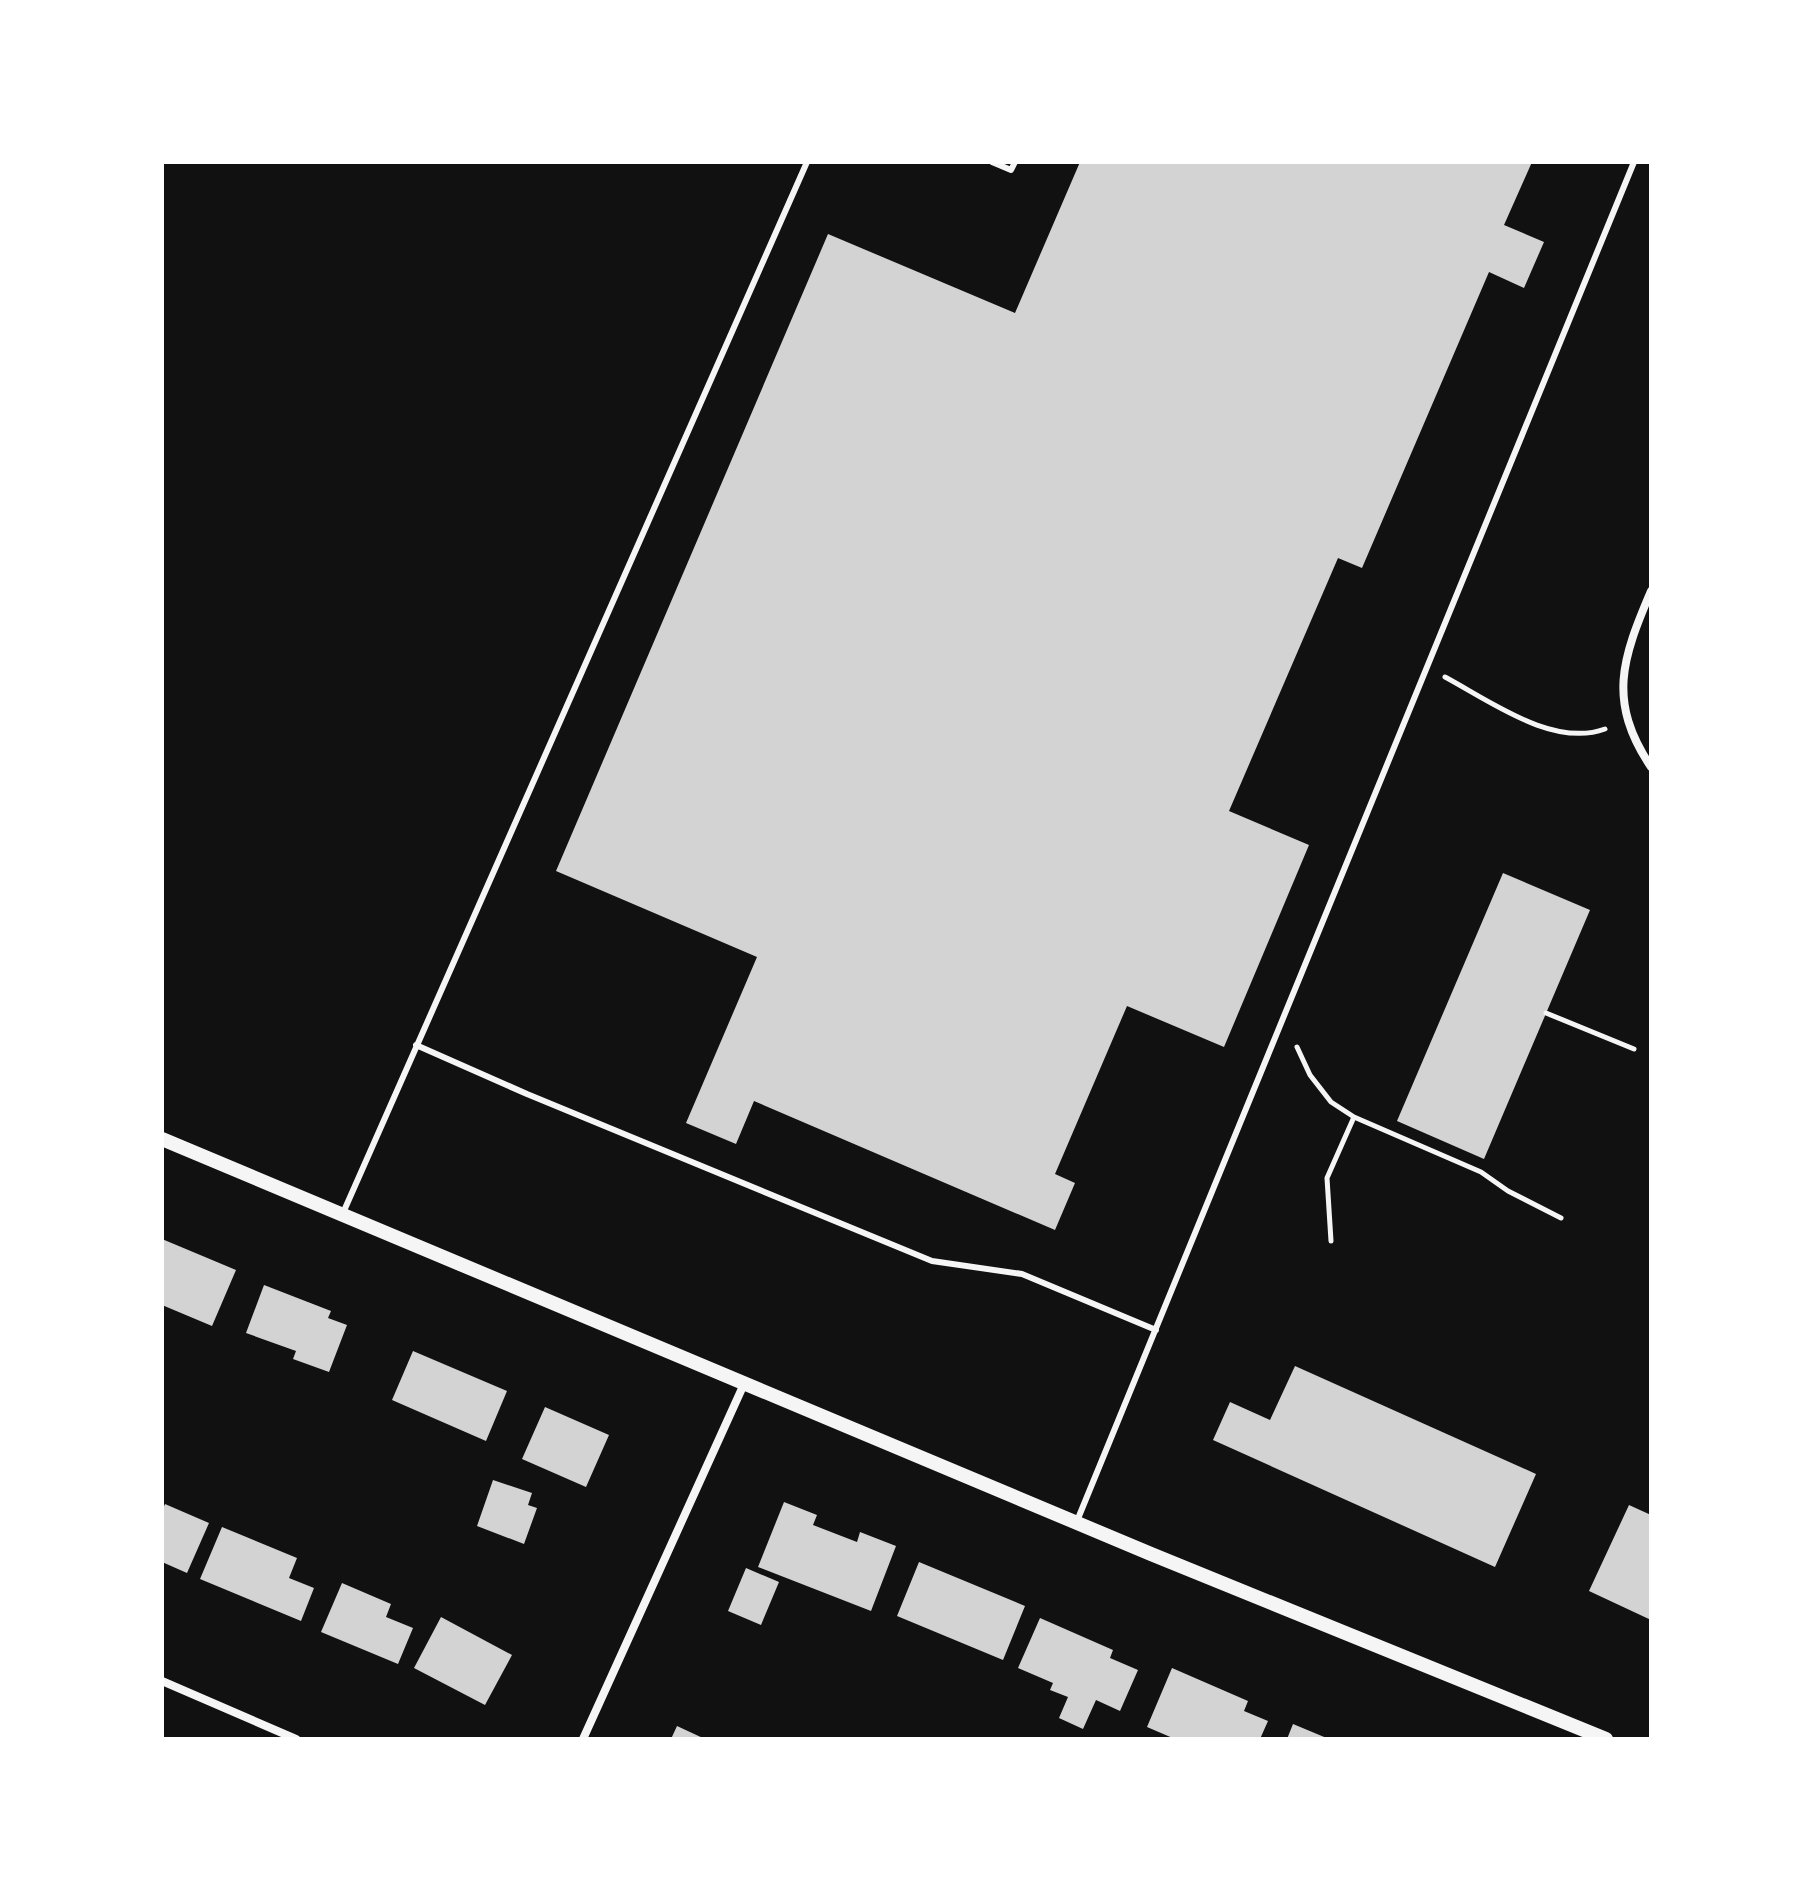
<svg xmlns="http://www.w3.org/2000/svg" width="1813" height="1901" font-family="'Archivo Narrow',sans-serif">
  <style>
    .building { fill: #d3d3d3 }
    .lines { fill: none; stroke-linecap: round; stroke-linejoin: round }
    .path { stroke: #f5f5f5; stroke-width: 5 }
    .service { stroke: #f5f5f5; stroke-width: 6 }
    .minor { stroke: #f5f5f5; stroke-width: 8 }
    .tertiary { stroke: #f5f5f5; stroke-width: 14 }
  </style>
  <rect width="100%" height="100%" fill="#111"/>
  <!-- building -->
  <path class="building" d="M1080 162H1532L1504 225 1544 242 1524 288 1489 272 1362 568 1338 558 1229 811 1309 845 1224 1047 1127 1006 1055 1174 1075 1183 1055 1230 754 1101 736 1144 686 1123 757 957 556 871 828 234 1015 313Z
    M1503 873 1590 910 1484 1159 1397 1121Z
    M162 1239 236 1270 212 1326 162 1305Z
    M264 1285 331 1311 328 1318 347 1325 329 1372 293 1359 296 1351 246 1333Z
    M413 1351 507 1391 486 1441 392 1400Z
    M1295 1366 1536 1474 1495 1567 1213 1440 1230 1402 1270 1420Z
    M545 1407 609 1435 586 1487 522 1459Z
    M493 1480 532 1493 528 1505 537 1508 524 1544 477 1526Z
    M784 1502 817 1515 813 1525 857 1542 860 1532 896 1546 871 1611 758 1567Z
    M165 1504 209 1523 187 1573 162 1562V1511Z
    M1629 1505 1651 1515V1620L1589 1591Z
    M222 1527 297 1558 289 1578 314 1588 301 1621 200 1579Z
    M919 1562 1025 1606 1003 1660 897 1616Z
    M746 1568 779 1582 761 1625 728 1611Z
    M342 1583 391 1604 386 1617 413 1628 398 1664 321 1632Z
    M441 1617 512 1655 485 1705 414 1668Z
    M1040 1618 1113 1650 1110 1658 1138 1670 1120 1711 1096 1700 1083 1729 1059 1718 1068 1697 1050 1690 1053 1683 1018 1668Z
    M1172 1668 1248 1701 1244 1711 1268 1721 1260 1739H1175L1147 1727Z
    M1293 1724 1329 1739H1287Z
    M677 1726 705 1739H671Z"/>
  <g class="lines">
    <!-- path -->
    <path class="path" d="M1445 677C1490 701 1553 748 1605 729
      M1546 1013 1634 1049
      M1297 1047 1310 1075 1331 1102 1354 1117 1481 1172 1508 1191 1561 1218
      M1331 1241 1327 1178 1354 1117"/>
    <!-- service -->
    <path class="service" d="M992 162 1011 170 1015 162
      M416 1045 527 1094 932 1261 1022 1274 1156 1330
      M343 1213 807 162
      M1077 1521 1634 162"/>
    <!-- minor -->
    <path class="minor" d="M1651 591C1622 659 1607 701 1651 767
      M162 1681 296 1739
      M583 1739 744 1384"/>
    <!-- tertiary -->
    <path class="tertiary" d="M162 1139 1151 1554 1606 1739"/>
  </g>
  <!-- border -->
  <rect width="1813" height="1901" fill="none" stroke="#ffffff" stroke-width="328"/>
</svg>
